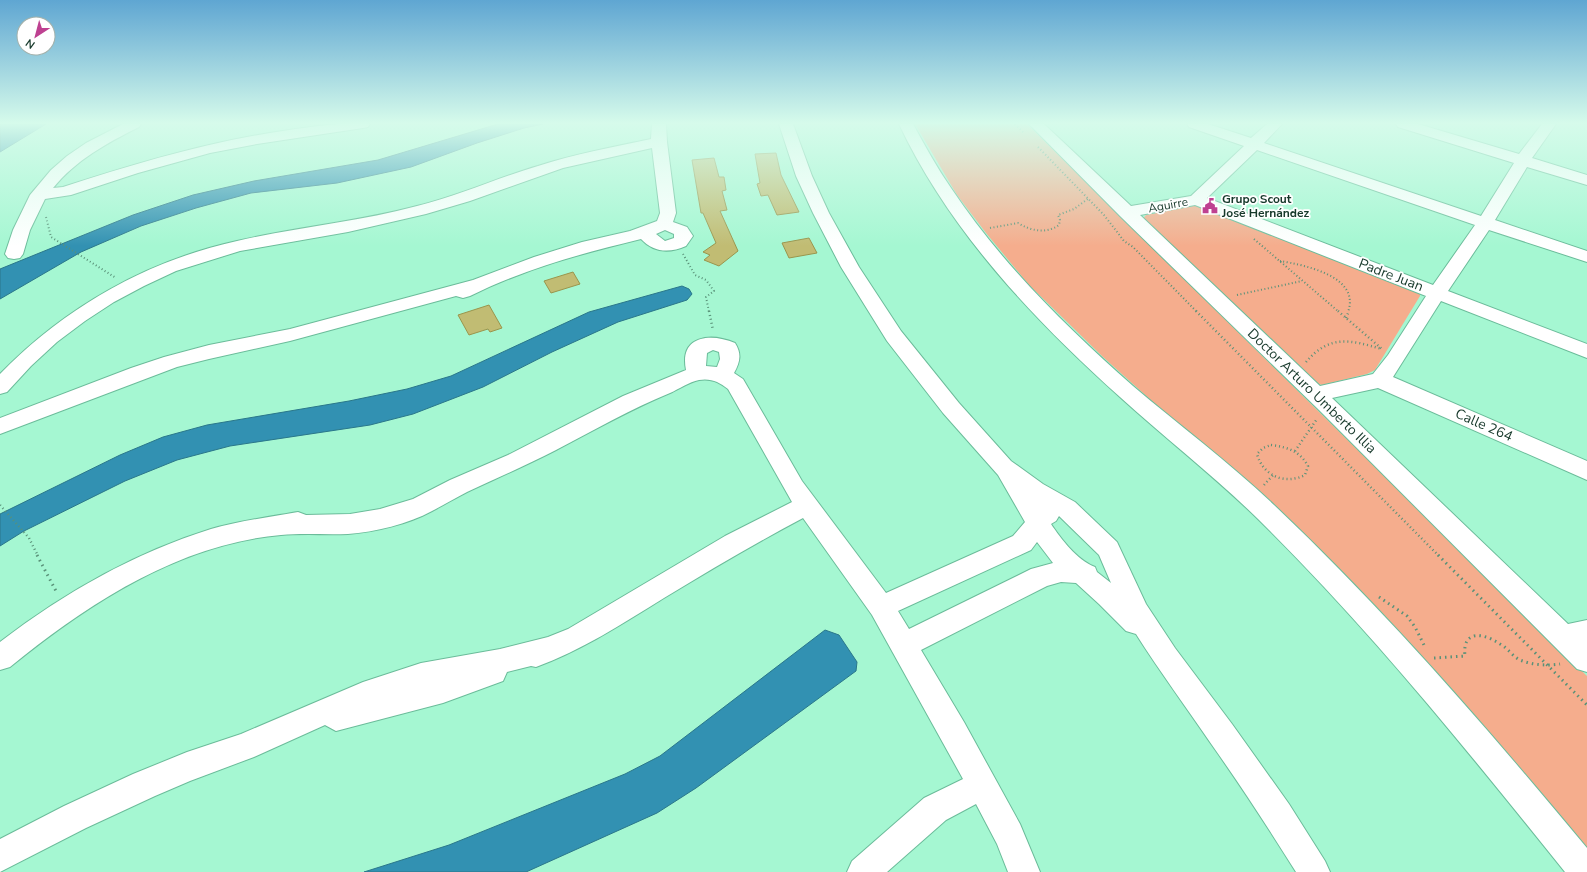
<svg xmlns="http://www.w3.org/2000/svg" width="1587" height="872" font-family="'Nunito Sans',sans-serif">
  <style>
    .green { fill: #f5ad8d }
    .water { fill: #3291b2; stroke: #2a778a }
    .building { fill: #c1bc73; stroke: #9a954c }
    .lines { fill: none; stroke-linecap: round; stroke-linejoin: round }
    .minor-casing { stroke: #6bbc9a; stroke-width: 2 }
    .path-far2 { stroke: #599178; stroke-width: 2; stroke-dasharray: 1 2.5; stroke-linecap: butt }
    .path-far1 { stroke: #599178; stroke-width: 2.5; stroke-dasharray: 1 3; stroke-linecap: butt }
    .path { stroke: #599178; stroke-width: 3; stroke-dasharray: 1.5 4; stroke-linecap: butt }
    .minor { fill: #fff; fill-rule: evenodd }
    .labels { text-anchor: middle; dominant-baseline: central; stroke-width: 3.5; stroke-linejoin: round; paint-order: stroke }
    .far-poi-label { font-size: 12px; font-weight: bold; fill: #17392b; stroke: #fff; text-anchor: start }
    .far-street-label { font-size: 12px; fill: #17392b; stroke: #fff }
    .street-label { font-size: 14px; fill: #17392b; stroke: #fff }
  </style>
  <rect width="100%" height="100%" fill="#a5f7d2"/>
  <!-- green -->
  <path class="green" d="M915 124H1027L1587 676V857L1257 496 1103 357 1029 285 986 233 957 195Z
    M1198 205 1420 293V296L1375 370 1367 374 1322 385 1306 380 1142 220 1146 215Z"/>
  <!-- water -->
  <path class="water" d="M0 124H46L0 152Z
    M498 124H543L524 128 477 143 411 167 337 183 251 193 196 208 141 226 81 252 0 299V269L133 215 193 195 254 181 378 160Z
    M682 286 689 289 692 294 687 300 618 322 552 352 483 387 413 414 370 425 230 446 177 460 125 481 24 531 0 546V514L120 455 163 437 207 425 349 401 407 389 451 376 589 312Z
    M825 630 839 635 857 662 856 671 696 788 657 813 526 872H364L449 845 625 774 660 756Z"/>
  <!-- building -->
  <path class="building" d="M776 153 781 175 799 212 777 215 768 195 761 196 757 184 760 183 755 154Z
    M714 158 719 177H724L726 190 722 191 727 210 720 211 738 251 719 266 704 260 710 255 703 252 716 243 703 213H701L692 160Z
    M809 238 817 253 789 258 782 243Z
    M573 272 580 284 551 293 544 281Z
    M489 305 502 328 490 332 488 329 469 335 458 315Z"/>
  <g class="lines">
    <defs>
      <path id="minor" d="M123 124H141L139 127C107 143 76 160 53 188L63 187C137 163 211 141 289 130 316 126 343 122 370 124L368 127 363 128 257 144 210 153 138 173 71 195 45 199 30 230 23 254 20 258 14 259 8 258 5 254 13 230 30 195 51 170 67 156 86 143Z
        M652 124H666L667 142 676 213 673 222 687 227 693 236 686 246C670 253 654 253 641 239 580 254 527 268 470 296L463 298 456 296 290 341 209 359 177 367 0 434V418L131 368 164 357 209 345 290 329 473 280 534 257 582 242 630 231 657 221 660 213 652 148 563 168 470 201 426 214 348 232 240 251 176 271 144 286 114 302 85 321 57 342 31 366 7 392 0 394V374C64 308 146 261 237 241 297 227 358 222 417 206 459 196 497 178 538 166 575 154 613 147 651 139ZM665 230 674 234V238L665 241 656 234Z
        M779 124H793L812 176 829 213 859 267 901 331 959 403 1011 461 1043 484 1075 502 1117 542 1146 604 1175 648 1232 724 1289 804 1325 861 1330 872H1296C1269 829 1241 786 1212 745 1187 708 1160 672 1136 634L1126 631 1099 604 1076 583 1061 582 1047 586 921 650 964 722 1020 824 1040 872H1008L997 844 976 804 946 820 887 872H847L852 861 924 798 963 779 872 615 803 518C756 543 710 570 664 598 622 624 582 650 536 667L531 666 507 672 503 681 443 703 336 731 325 725 254 757 190 781 155 796 86 828 0 872V839L64 806 133 774 187 752 241 734 363 682 421 663 500 649 548 637 568 629 725 536 792 502 728 389C719 382 711 378 699 380 689 382 679 389 670 393 631 409 594 430 556 450 527 465 497 478 467 492 455 498 444 505 432 511 408 524 375 532 348 534 326 535 303 533 281 535 179 544 87 604 10 667L0 670V642C64 593 134 553 211 529 239 521 269 517 298 512L306 515 350 514 380 509 413 499 450 480 508 455 623 396 686 370C679 335 711 333 735 343 742 354 740 362 734 373L743 379 802 481 886 593 1013 536 1025 522 998 475 943 413 887 341 841 267 813 213 796 176ZM713 350 719 352 720 359 717 367 706 366 707 353ZM1059 516 1099 555 1111 583 1097 572 1095 567C1077 560 1061 539 1051 524L1056 521ZM1037 542 1053 563 1031 569 909 629 898 611 1031 550Z
        M899 124H913C925 146 937 168 951 188 1001 263 1066 327 1133 386 1180 426 1230 463 1274 505 1387 612 1488 729 1587 848V872H1565C1467 750 1369 628 1257 518 1213 475 1165 438 1120 397 1033 319 949 230 899 124Z
        M1029 124H1044L1131 206 1191 196 1244 146 1189 127 1187 124H1208L1251 138 1267 124H1282L1264 143 1481 216 1514 163 1398 127 1396 124H1418L1519 154 1542 124H1556L1532 158 1587 175V185L1527 167 1495 220 1587 251V262L1489 230 1448 291 1587 344V358L1441 301 1393 377 1587 461V480L1378 388 1332 398 1568 624 1587 620V672L1577 669 1319 410 1120 216ZM1257 150 1475 225 1433 285 1207 198ZM1195 205 1426 296 1388 355 1373 374 1320 386 1140 215Z"/>
    </defs>
    <!-- minor casing -->
    <use href="#minor" class="minor-casing"/>
    <!-- path-far2 -->
    <path class="path-far2" d="M1015 124 1023 132
      M1038 147 1104 215 1124 241 1133 247 1197 312
      M46 217 51 237 116 278
      M990 228 1018 223C1031 231 1046 234 1059 225L1060 220 1058 215 1074 209 1089 198
      M1254 239 1339 312
      M683 254 695 275 706 280 714 291 706 297 709 312
      M1280 261C1304 265 1361 276 1348 312
      M1237 295 1302 281"/>
    <!-- path-far1 -->
    <path class="path-far1" d="M709 311 713 330
      M1196 311 1439 556
      M1338 311 1382 349
      M1346 318 1349 311
      M1306 362C1330 334 1350 340 1382 349
      M1271 445C1287 447 1300 451 1308 466L1305 475C1285 485 1263 476 1257 454L1263 448Z
      M1295 451 1317 419
      M1264 485 1273 475
      M0 505 29 538 38 556"/>
    <!-- path -->
    <path class="path" d="M37 555 57 593
      M1438 555 1587 705
      M1379 597 1407 616 1415 627 1424 645
      M1434 658 1465 656C1462 629 1484 633 1500 644 1508 648 1512 656 1520 660 1532 665 1547 666 1560 664"/>
    <!-- minor -->
    <use href="#minor" class="minor"/>
  </g>
  <!-- sky -->
  <linearGradient id="sky" x2="0" y2="1"><stop stop-color="#5fa6d2"/><stop offset="0.5" stop-color="#d6fbeb"/><stop offset="1" stop-color="#d6fbeb" stop-opacity="0"/></linearGradient>
  <rect width="1587" height="246" fill="url(#sky)"/>
  <!-- icons -->
  <defs>
    <symbol id="civic-bare" viewBox="-9 -9 18 18"><path d="M-.6-6.5H3V-4.5H.6V-3L4-1V1h2V6H-6V1h2V-1L-.6-3ZM-1.2 2.5V6h2.4V2.5Z" fill="#be4191" stroke="#fff" stroke-width="2.5" paint-order="stroke"/></symbol>
  </defs>
  <g fill-rule="evenodd">
    <use href="#civic-bare" x="1199" y="195" width="22" height="22"/>
  </g>
  <g class="labels">
    <!-- far-poi labels -->
    <g class="far-poi-label">
      <text x="1222" y="199">Grupo Scout<tspan x="1222" dy="14">José Hernández</tspan></text>
    </g>
    <!-- far-street labels -->
    <g class="far-street-label">
      <text transform="translate(1168 205) rotate(-10)">Aguirre</text>
    </g>
    <!-- street labels -->
    <g class="street-label">
      <text transform="translate(1391 275) rotate(21)">Padre Juan</text>
      <text transform="translate(1312 391) rotate(44)">Doctor Arturo Umberto Illia</text>
      <text transform="translate(1484 425) rotate(24)">Calle 264</text>
    </g>
  </g>
  <!-- north arrow -->
  <g transform="translate(36 36) rotate(216)"><circle r="19" fill="#ffffff" stroke="#a2b0aa"/>
  <path d="M0-3L7 15L0 10L-7 15Z" fill="#be4191"/>
  <text y="-6" font-size="11" font-weight="bold" text-anchor="middle" fill="#17392b">N</text>
  </g>
</svg>
